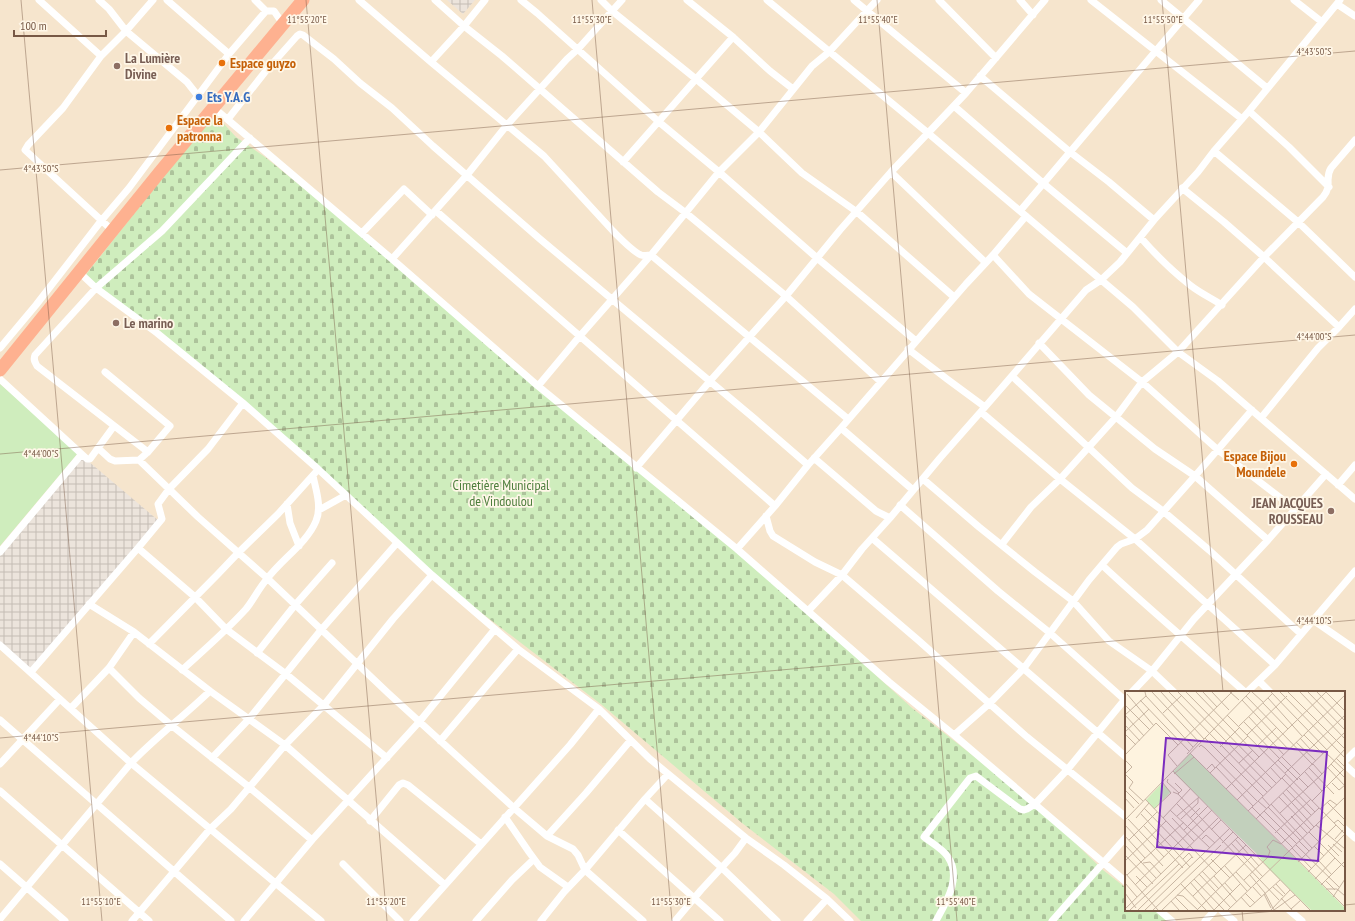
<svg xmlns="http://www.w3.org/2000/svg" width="1355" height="921" font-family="'PT Sans Narrow',sans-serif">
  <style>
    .residential { fill: #f6e5cd; fill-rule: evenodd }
    .industrial { fill: url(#industrial-grid) }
    .cemetery { fill: url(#cemetery-stones) }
    .green { fill: #cfedbd }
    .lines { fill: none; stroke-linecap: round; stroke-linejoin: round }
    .street { stroke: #fff; stroke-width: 7 }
    .highway { stroke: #feb190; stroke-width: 13 }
    .ticks { fill: none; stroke: #775845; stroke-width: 1; stroke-opacity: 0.45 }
    .food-dot { fill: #e8710a; stroke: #fff7e8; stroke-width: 1.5 }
    .education-dot { fill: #8d6e63; stroke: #fff7e8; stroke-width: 1.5 }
    .shop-dot { fill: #3f7fe0; stroke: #fff7e8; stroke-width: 1.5 }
    .labels { text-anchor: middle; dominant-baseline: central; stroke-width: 3.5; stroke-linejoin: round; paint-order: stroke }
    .education-label { font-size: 14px; font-weight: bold; fill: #785e54; stroke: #fff7e8; text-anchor: start }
    .food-label { font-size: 14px; font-weight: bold; fill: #c56008; stroke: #fff7e8; text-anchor: start }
    .shop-label { font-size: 14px; font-weight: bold; fill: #366cbe; stroke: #fff7e8; text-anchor: start }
    .park-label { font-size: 14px; fill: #4d7e3c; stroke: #fff7e8 }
    .inset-road { fill: none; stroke: #c8b5a1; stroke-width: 1 }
    .view { fill: #7b2cbf; fill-opacity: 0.15; stroke: #7b2cbf; stroke-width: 2 }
    .inset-edge { fill: none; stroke: #775845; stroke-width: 2 }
    .ticks-label { font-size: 10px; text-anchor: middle; fill: #775845; stroke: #fff7e8; stroke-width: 3.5; stroke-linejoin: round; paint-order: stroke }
  </style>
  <defs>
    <pattern id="industrial-grid" width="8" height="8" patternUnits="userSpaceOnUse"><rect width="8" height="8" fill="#ece4dc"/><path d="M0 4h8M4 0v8" fill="none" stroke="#c4bcb4"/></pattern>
    <pattern id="cemetery-stones" width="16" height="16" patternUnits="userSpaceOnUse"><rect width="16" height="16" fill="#cfedbd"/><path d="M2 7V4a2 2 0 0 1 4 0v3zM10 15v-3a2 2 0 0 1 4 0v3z" fill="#adc39b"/></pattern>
  </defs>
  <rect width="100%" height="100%" fill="#fef3df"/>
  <!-- residential -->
  <path class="residential" d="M0 0H1355V921H0ZM1126 692H1344V910H1126Z"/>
  <!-- industrial -->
  <path class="industrial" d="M447 0H475L463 14Z
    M81 455 159 521 31 672 0 645V552Z"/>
  <!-- cemetery -->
  <path class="cemetery" d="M214 113 236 137 265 157 412 276 737 549 912 708 1035 804 1103 870 1126 888V910H1156L1171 921H861L834 894 742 823 602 705 432 575 243 403 84 277Z"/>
  <!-- green -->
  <path class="green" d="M0 384 79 452 0 546Z"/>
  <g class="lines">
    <!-- street -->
    <path class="street" d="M39 0 101 56
      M99 0 109 9 126 31 187 82 198 96
      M167 0 229 54
      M255 0 266 11H274L283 24
      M359 0 431 62 544 156 613 231C620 238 632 251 641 255 644 256 648 255 651 255L848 419
      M435 0 464 26 502 56 658 192 686 213 786 296 881 382
      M521 0 537 13 659 122 719 172 817 258 916 341
      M601 0 612 11 696 79 759 132 802 173 857 212 954 297
      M687 0 733 37 770 71 793 89
      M767 0 928 133 1133 307 1178 352 1218 381 1355 499
      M854 0 966 93
      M939 0 996 58
      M1020 0 1033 15
      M1091 0 1242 119
      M1161 0 1267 88
      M1294 0 1322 22
      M1337 4 1355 16
      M431 62 464 26 485 0
      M980 76 1070 152 1109 182 1154 220
      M954 106 1044 184 1127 253
      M214 108 392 259 538 386 737 549 889 682 954 735 1126 882
      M1249 111 1289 147 1329 187
      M228 119 265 72 297 36 300 34 303 35 334 59 360 83 392 108 433 146 540 239 755 419 808 465
      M1214 151 1298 222 1355 277
      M623 162 733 37
      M891 172 985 262
      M1182 188 1224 222 1264 257 1339 327
      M436 211 775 506
      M1020 211 1199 0
      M113 231 25 150 28 145 63 108 101 56 126 31 153 0
      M362 233 404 189 432 215
      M1141 238C1156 255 1172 271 1190 285 1200 293 1211 298 1222 305
      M993 255 1029 294 1142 382 1218 450 1295 509
      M392 259 467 175 507 125 567 59 578 49 622 0
      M79 272 96 288 157 333 243 403 318 469 432 575 518 649 599 709 650 759 746 838 784 865 827 899 850 921
      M1039 343 1089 395 1155 449 1195 476 1268 540
      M0 348 36 305 101 221 129 188 229 54 266 11
      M908 349 947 379 985 407
      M105 372 170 426 148 452 139 460
      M1012 376 1132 488 1163 511 1209 550 1301 634
      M0 379 87 459H90L114 426
      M538 386 579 337 651 255 719 172 759 132 812 66 829 52 877 0
      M981 412 1060 479 1135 539 1275 665
      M1261 418 1318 348 1339 327 1355 309
      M841 428 913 490
      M98 448 110 459 115 461 139 460 198 517 267 578 388 693 514 808 547 836 573 849 578 855 585 870 643 921
      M148 452 37 366C35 362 33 360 35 355L96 288 162 231 250 138
      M814 458 876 511 890 518
      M636 468 710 381 786 296 840 230 891 172 966 93 1045 0
      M923 479 979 527 1035 572 1073 601 1109 641 1152 671 1174 692
      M1338 485 1355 465
      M287 504 290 523 299 546
      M900 505 998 591 1050 633 1126 701
      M319 510 346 495
      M766 516 770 531 773 536 815 562 842 575 918 640 1027 737 1126 817
      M872 538 1126 757
      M1002 544 1031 507 1060 479 1116 417 1142 382 1178 352 1264 257 1323 197C1333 185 1324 179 1331 168L1355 140
      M138 548 195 597 226 629 286 674 387 758
      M737 549 775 506 808 465 841 428 966 284 993 255 1026 216
      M0 552 81 455
      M1102 565C1149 609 1198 650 1245 692
      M89 604 134 632 210 691 285 745 445 885
      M808 611 842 575 862 549 890 518 940 458 985 407 1086 290 1101 280 1120 262 1154 220 1198 172 1214 151 1249 111 1340 0
      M1313 620 1355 649
      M149 644 218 574 238 553 278 514 315 473
      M0 645 131 763 321 921
      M257 653 295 605 332 563
      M109 668 139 698 171 725 249 787 312 840
      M182 670C204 650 226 631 246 609 254 599 259 588 267 579 281 560 307 543 316 521 322 507 316 490 313 476
      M31 672 138 548 162 519 158 504 169 489 208 449 243 403
      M1259 681 1270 692
      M1132 692 1152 671 1194 619 1268 540 1326 474
      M1247 692 1275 665 1355 571
      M71 708 109 668 134 632
      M0 720 231 921
      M954 735 989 704 1024 668 1089 580 1117 547 1121 544 1135 539 1147 530 1195 476 1252 410
      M440 741 518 649
      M212 758 249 719 321 630 397 543
      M1344 762 1355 751
      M0 764 60 699
      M1344 764 1355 774
      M0 791 149 921
      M645 799 722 868 777 921
      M505 817 529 852 540 867 568 887
      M370 821 399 785 403 783 408 785 481 844
      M1344 828 1355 838
      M618 830 720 921
      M547 836 586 793 630 741
      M0 864 65 921
      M343 864 400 921
      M1159 910 1172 921
      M1221 910 1234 921
      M1289 910 1302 921
      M0 919 131 763C156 737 184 716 210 691
      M132 921 210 829 231 809 285 745 324 705 393 619 432 575
      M244 921 312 840 420 721 495 629
      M413 921 570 745 599 709
      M476 921 512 880 534 859
      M541 921 564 892 585 870 645 799 668 774
      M675 921 701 890 735 853 746 838
      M807 921 827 899
      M936 921C946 902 962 878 948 857 943 849 932 843 924 837L970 778 976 776 1020 809 1024 810 1027 809 1035 804 1067 770 1126 698
      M1052 921 1126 837
      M1205 921 1215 910"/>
    <!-- highway -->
    <path class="highway" d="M0 370 159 173 303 0"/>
  </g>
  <!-- ticks -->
  <path class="ticks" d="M21 0 102 921M306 0 387 921M592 0 672 921M877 0 957 921M1162 0 1223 692M0 170 1355 51M0 454 1355 335M0 738 1355 620M1344 905 1355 904M1242 910 1243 921M1161 921 1287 910"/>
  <!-- markers -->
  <g class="food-dot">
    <circle cx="222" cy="63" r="4"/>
    <circle cx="169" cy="128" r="4"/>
    <circle cx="1294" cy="464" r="4"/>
  </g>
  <g class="education-dot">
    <circle cx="117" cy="66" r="4"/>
    <circle cx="116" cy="323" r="4"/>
    <circle cx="1331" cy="511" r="4"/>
  </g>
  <circle class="shop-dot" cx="199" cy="97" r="4"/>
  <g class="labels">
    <!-- education labels -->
    <g class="education-label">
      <text x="125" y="58">La Lumière<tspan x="125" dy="16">Divine</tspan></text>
      <text x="124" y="323">Le marino</text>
      <text x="1323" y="503" text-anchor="end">JEAN JACQUES<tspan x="1323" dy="16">ROUSSEAU</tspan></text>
    </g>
    <!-- food labels -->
    <g class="food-label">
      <text x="230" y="63">Espace guyzo</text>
      <text x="177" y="120">Espace la<tspan x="177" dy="16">patronna</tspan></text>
      <text x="1286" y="456" text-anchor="end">Espace Bijou<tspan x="1286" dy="16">Moundele</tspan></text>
    </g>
    <!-- shop labels -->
    <g class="shop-label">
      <text x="207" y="97">Ets Y.A.G</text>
    </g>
    <!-- park labels -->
    <g class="park-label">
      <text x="501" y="485">Cimetière Municipal<tspan x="501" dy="16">de Vindoulou</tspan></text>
    </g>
  </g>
  <!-- overview -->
  <g transform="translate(1125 691)">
    <rect width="220" height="220" fill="#fef3df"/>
    <path d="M65 62 220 217V219H186L144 178 131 162 48 81Z" fill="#cfedbd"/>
    <path d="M37 92 46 101 29 118 21 109Z" fill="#cfedbd"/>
    <path class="inset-road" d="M20 1 21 5 68 56M27 1 74 51M36 1 79 48M44 1 142 101M53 1 147 97M61 1 151 92M71 1 134 66M78 1 92 16M87 1 104 19M105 1 114 9M127 1 138 11M146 1 202 59M155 1 220 67M163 1 220 58M175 1 220 48M183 1 220 39M192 1 220 30M201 1 220 20M2 3 29 35M121 5 188 74M143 7 177 45M15 9 64 60M117 9 164 59M138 12 163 38M0 14 25 39M38 22 57 4M0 24 21 5M0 24 19 45M102 24 220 143M124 26 159 64M119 31 155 68M0 34 15 50M114 35 148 2M0 41 24 18M0 43 11 54M122 44 162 5M179 44 198 63M80 47 138 105M175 47 185 58M171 51 191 70M132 55 152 36M74 56 76 54 80 57 132 110M95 56 115 36M200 61 219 79M65 62 220 216M62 63 73 51M0 64 31 32 53 54M157 66 176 85M211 67 220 76M0 69 7 76 0 83 8 91 4 97 18 110M153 69 173 89M114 72 128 59M188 73 197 83M206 73 220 87M52 75 43 64 107 1M91 76 128 115M145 76 156 88M202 76 220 95M184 77 209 103M82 78 87 73 90 77M48 80 185 219M180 81 197 100M85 82 123 45M160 82 220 24M49 83 69 66M157 87 190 121M174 87 183 96M43 88 42 91 54 102M37 91 46 102M50 92 57 99 53 103M207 92 214 99 220 94M101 98 201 1M161 98 186 124M0 99 14 113M48 101 53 103 154 209M158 102 189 136M137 106 145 115M154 106 186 139M0 107 9 117M20 108 92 183M112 109 220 4M133 110 142 118M187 110 220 77M202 111 220 129M52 113 79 141M146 113 187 157M127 116 168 157M143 116 175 149M19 117 60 159M29 118 46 102M195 118 205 109 212 114M45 119 85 157M123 120 161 83M139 120 172 153M155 122 196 84 220 58M16 123 65 176M52 125 74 106M166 125 182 142M11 127 24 112M38 127 66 97M47 127 69 150M65 127 75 117M3 128 39 166M56 128 73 112V107M131 128 220 41M0 129 125 1M209 132 213 129 220 136M0 134 38 175M191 134 220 158M19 135 58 177M59 139 83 115M86 139 96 129M184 141 220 177M150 142 186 108M0 145 20 167M77 148 81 144 90 152M110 148 134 175M210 148 218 139M4 149 32 121M174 150 184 160M97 152 108 141M106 152 138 186M208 153 217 161M0 154 31 187M171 154 214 196M203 154 214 165M189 155 199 165M167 157 187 178M0 164 28 193M58 168 64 162 68 167M86 168 105 187M0 170 41 130M194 170 207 184M173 171 211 134M18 172 25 171 36 183M100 175 108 184M77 180 94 198M111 181 126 197M183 181 220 143M0 182 33 219M74 183 106 217M2 184 59 131M108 184 122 200M125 184 140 202 149 219M11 185 22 196M89 185 112 211M69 188 99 219M190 188 210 167M119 189 143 166 145 160 142 156 148 149 156 153 194 117M201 190 210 199M65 191 89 219M0 192 12 206M100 192 108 201M56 193 81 219M151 193 160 203M10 194 87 119M196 194 220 170M128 196 137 206M148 196 158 205M201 198H212L220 205M0 202 11 217M120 202 130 212M139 203 146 217M52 204 58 205 73 219M68 205 121 154M50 206 63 219M116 206 125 216 155 189M208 206 220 188M156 207 167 219M46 210 54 219M0 218 93 127M166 218 176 209M5 219 54 173M13 219 67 166M20 219 105 137M28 219 96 154M37 219 113 146M72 219 130 162M89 219 115 193M103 219 220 106M146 219 165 199M149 219 170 204"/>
    <path class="view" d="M41 47 202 61 193 170 32 156Z"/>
    <rect width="220" height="220" class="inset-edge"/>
  </g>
  <g class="ticks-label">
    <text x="307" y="23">11°55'20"E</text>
    <text x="592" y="23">11°55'30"E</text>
    <text x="878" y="23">11°55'40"E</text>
    <text x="1163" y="23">11°55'50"E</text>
    <text x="1314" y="55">4°43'50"S</text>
    <text x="41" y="172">4°43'50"S</text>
    <text x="1314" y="340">4°44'00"S</text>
    <text x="41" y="457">4°44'00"S</text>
    <text x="1314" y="624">4°44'10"S</text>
    <text x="41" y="741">4°44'10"S</text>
    <text x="101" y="905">11°55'10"E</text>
    <text x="386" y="905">11°55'20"E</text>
    <text x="671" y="905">11°55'30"E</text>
    <text x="956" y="905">11°55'40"E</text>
  </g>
  <!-- scale -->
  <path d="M14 30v6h92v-6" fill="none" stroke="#775845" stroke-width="2"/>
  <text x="20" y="30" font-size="12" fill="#775845" stroke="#fff7e8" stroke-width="3" paint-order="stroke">100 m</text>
</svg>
